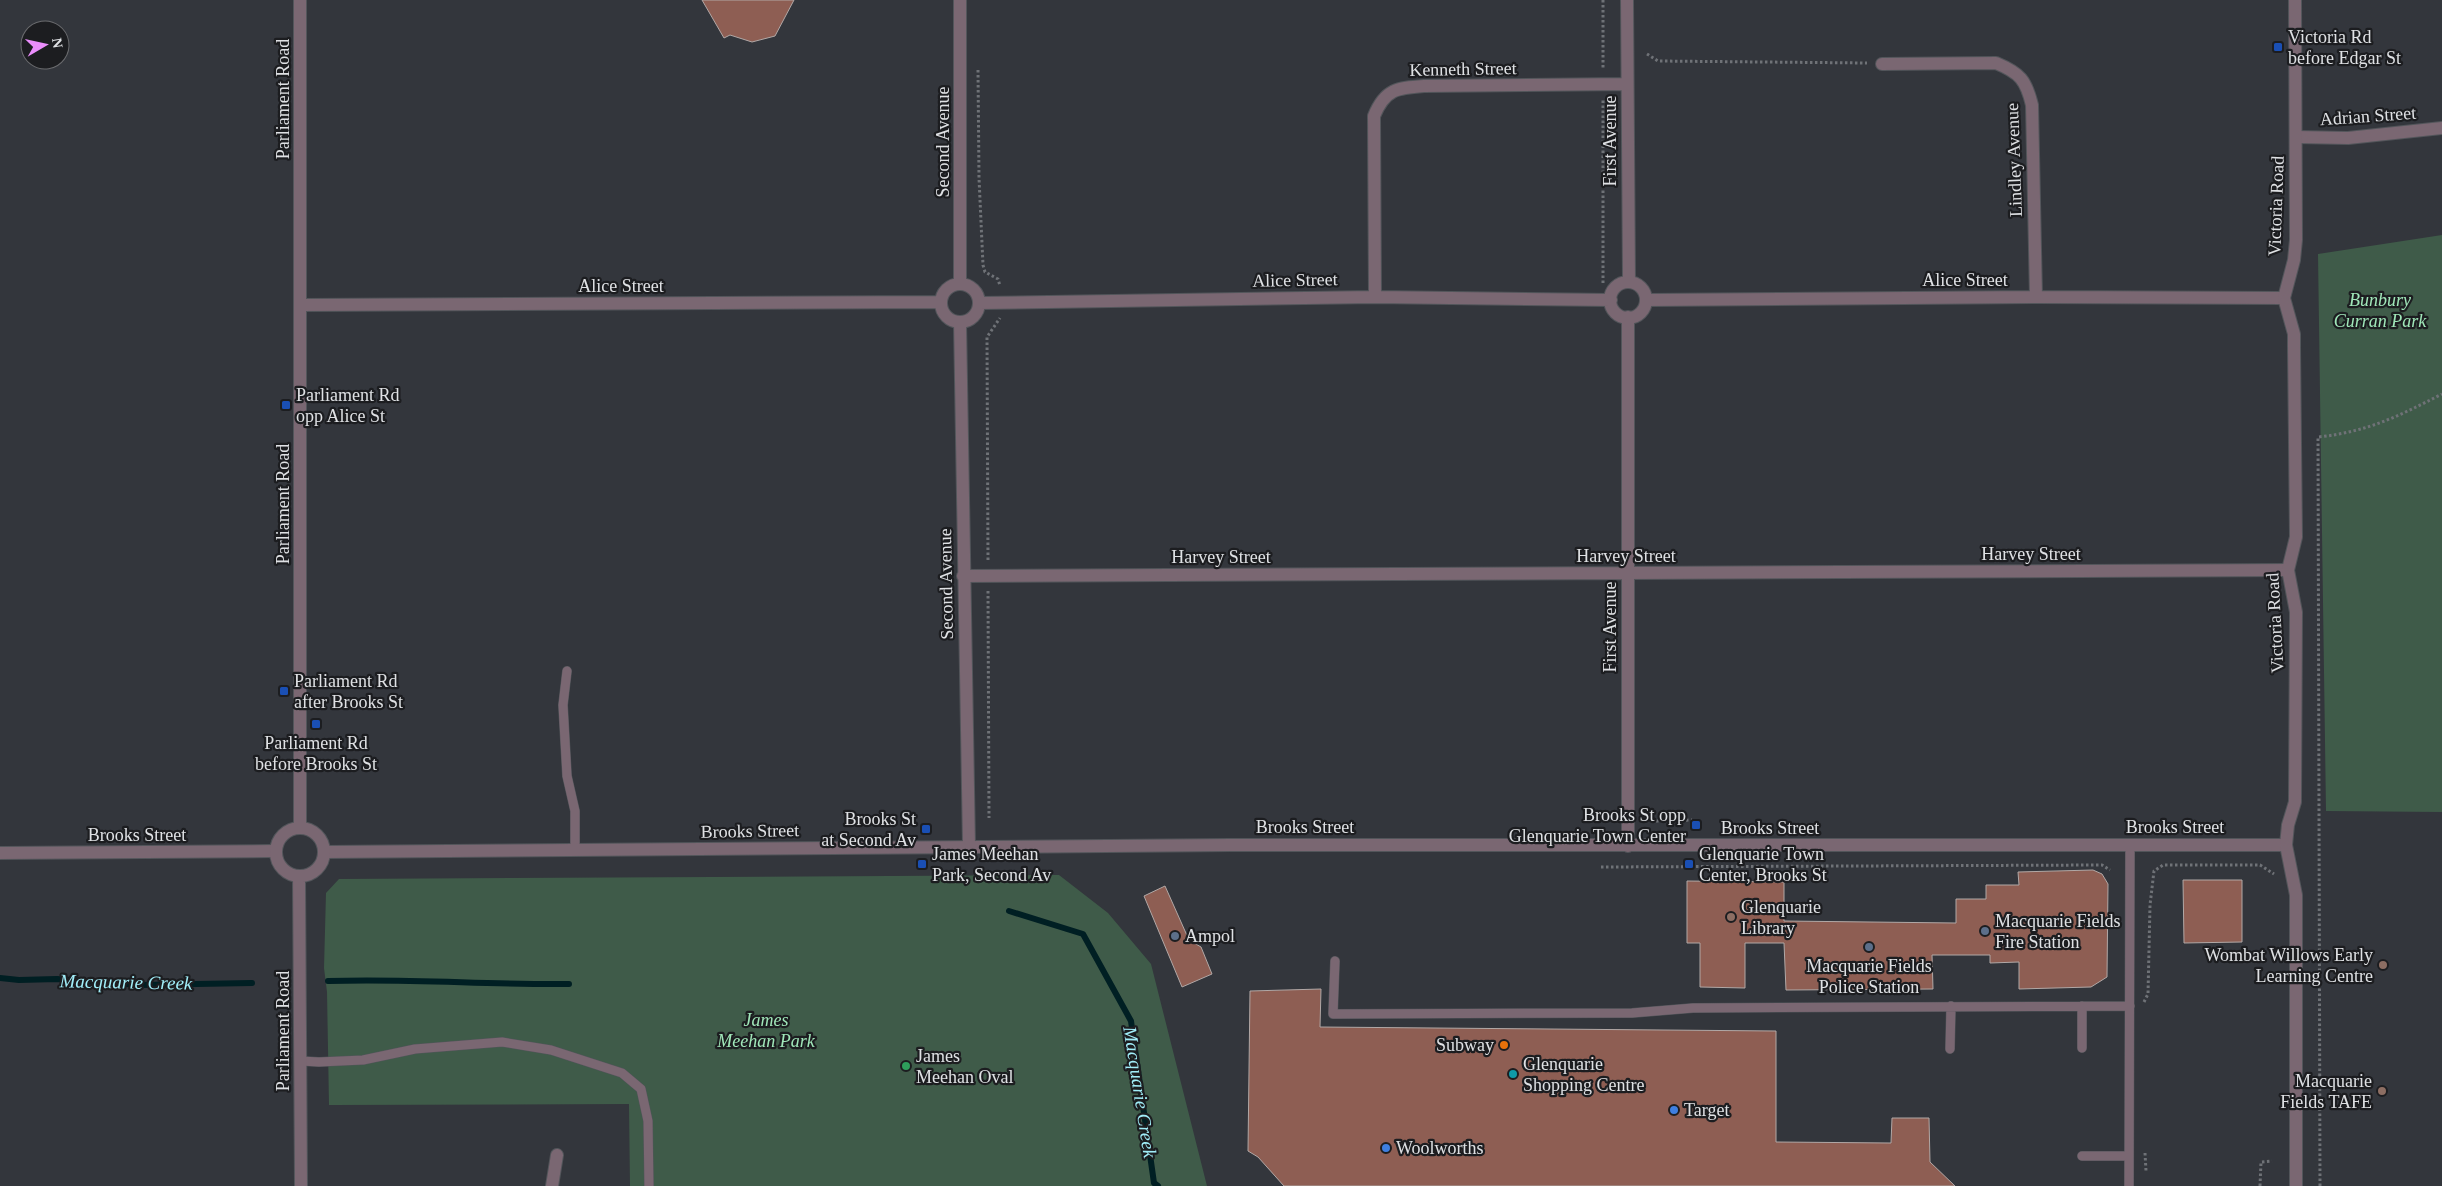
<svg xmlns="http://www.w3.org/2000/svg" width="2442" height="1186" font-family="'Times New Roman',serif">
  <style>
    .green { fill: #3f5b49 }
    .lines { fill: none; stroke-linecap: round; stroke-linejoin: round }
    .stream { stroke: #001f23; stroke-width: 6 }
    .building { fill: #8e5e53; stroke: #b1a8a6 }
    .service-casing { stroke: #52555a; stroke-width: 10 }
    .minor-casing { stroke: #52555a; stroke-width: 14 }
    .tertiary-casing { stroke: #52555a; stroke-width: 14 }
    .path { stroke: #6f7277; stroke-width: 3; stroke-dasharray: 2.5 2.5; stroke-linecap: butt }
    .service { stroke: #7a6772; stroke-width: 9 }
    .minor { stroke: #7a6772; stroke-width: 12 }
    .tertiary { stroke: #7a6772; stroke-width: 12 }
    .transit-dot { fill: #1a4fb4; stroke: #1c1d20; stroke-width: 2 }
    .education-dot { fill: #8d6e63; stroke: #1c1d20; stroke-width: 2 }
    .service-dot { fill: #5c6f8a; stroke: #1c1d20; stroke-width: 2 }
    .food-dot { fill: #e8710a; stroke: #1c1d20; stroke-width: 2 }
    .leisure-dot { fill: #2e9e5b; stroke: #1c1d20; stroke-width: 2 }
    .culture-dot { fill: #0f9aa8; stroke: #1c1d20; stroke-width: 2 }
    .shop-dot { fill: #3f7fe0; stroke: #1c1d20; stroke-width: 2 }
    .labels { text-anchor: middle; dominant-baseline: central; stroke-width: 4.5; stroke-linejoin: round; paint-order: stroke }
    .poi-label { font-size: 18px; fill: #dfe1e4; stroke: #1c1d20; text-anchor: start }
    .street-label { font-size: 18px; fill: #dfe1e4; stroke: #1c1d20 }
    .park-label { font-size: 18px; font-style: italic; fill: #a0e7b9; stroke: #1c1d20 }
    .water-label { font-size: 19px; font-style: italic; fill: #a1eef9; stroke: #1c1d20 }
  </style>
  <rect width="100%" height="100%" fill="#33363c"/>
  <!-- green -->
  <path class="green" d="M2442 235V812L2326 811 2318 254Z
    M1059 875 1108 913 1151 964 1207 1186H630L629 1104 329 1105 327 992 324 968 326 893 339 879Z"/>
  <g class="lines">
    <!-- stream -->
    <path class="stream" d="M1009 911 1083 934 1131 1021 1154 1183 1158 1186
      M0 978 19 980 57 979 140 985 252 983
      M328 981C408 978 488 985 569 984"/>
  </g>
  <!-- building -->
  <path class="building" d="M702 0H794L775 36 752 42 730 35 724 38Z
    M2093 870 2102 874 2108 884 2107 977 2091 987 2019 989V962L1990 963V955H1932L1933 989 1786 990 1784 943H1745V988L1700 987V943H1687V881L1784 882V921L1956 923V899H1986V885H2019L2018 872Z
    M2183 880H2242V942L2184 943Z
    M1165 886 1189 940 1201 947 1212 974 1182 987 1144 896Z
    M1321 989 1320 1027 1776 1031V1142L1891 1143 1892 1118H1929L1930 1162 1955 1186H1284L1258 1157 1248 1151 1250 991Z"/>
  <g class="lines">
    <defs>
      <path id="service" d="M567 671 563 705 567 776 575 811V850
        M1335 961 1333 1014 1632 1013 1693 1008 2130 1006
        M2082 1048V1006
        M1950 1049 1951 1006
        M301 1061 319 1062 363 1060 415 1049 502 1042 551 1050 622 1073 641 1089 648 1121 649 1186
        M2082 1156H2129
        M2129 1186 2130 845"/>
      <path id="minor" d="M1627 0 1629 282
        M1882 64 1996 63C2020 73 2026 80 2032 105L2036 297
        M2296 137 2348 138 2442 128
        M1610 300a18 18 0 1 1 36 0a18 18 0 1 1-36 0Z
        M960 283V0
        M941 303a19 19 0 1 1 38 0a19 19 0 1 1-38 0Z
        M1375 297 1374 116C1385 89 1397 88 1424 86L1627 84
        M1646 300 2036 297 2284 298
        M979 303 1375 297 1611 300
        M301 305 941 302
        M960 322 969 846
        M963 576 2288 570
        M1628 846V317
        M324 852 1230 845H2286
        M0 853 275 851
        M552 1186 557 1155"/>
      <path id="tertiary" d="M300 0V827
        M2295 0 2296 240 2294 260 2284 298 2294 334V347L2296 537 2288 570 2296 612 2295 802 2288 825 2286 845 2296 895V1186
        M276 852a24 24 0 1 1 48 0a24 24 0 1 1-48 0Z
        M299 876 301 1186"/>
    </defs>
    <!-- service casing -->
    <use href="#service" class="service-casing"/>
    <!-- minor casing -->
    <use href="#minor" class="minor-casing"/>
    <!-- tertiary casing -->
    <use href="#tertiary" class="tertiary-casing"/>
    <!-- path -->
    <path class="path" d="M1603 0V70
      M1647 54 1658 61 1867 63
      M978 70 979 178 983 265 985 272 998 279 1000 286
      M1603 283V98
      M988 560 987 337 1000 318
      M988 591 989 818
      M1656 821 1692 820
      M1601 867 2102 865 2110 870
      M2144 1002 2148 994 2150 905 2154 871 2163 865H2260L2274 874
      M2145 1153 2146 1171
      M2260 1186 2261 1162 2272 1161
      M2320 1186 2318 437C2367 432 2399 416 2442 394"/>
    <!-- service -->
    <use href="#service" class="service"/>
    <!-- minor -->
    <use href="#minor" class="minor"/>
    <!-- tertiary -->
    <use href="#tertiary" class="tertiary"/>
  </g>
  <!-- markers -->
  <g class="transit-dot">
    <rect x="2273" y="42" width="10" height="10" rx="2.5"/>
    <rect x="281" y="400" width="10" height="10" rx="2.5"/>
    <rect x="279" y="686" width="10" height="10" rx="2.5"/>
    <rect x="311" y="719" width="10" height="10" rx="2.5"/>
    <rect x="1691" y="820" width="10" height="10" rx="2.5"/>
    <rect x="921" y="824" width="10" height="10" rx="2.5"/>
    <rect x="917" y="859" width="10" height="10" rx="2.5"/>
    <rect x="1684" y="859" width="10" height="10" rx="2.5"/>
  </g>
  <g class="education-dot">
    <circle cx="1731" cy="917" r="5"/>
    <circle cx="2383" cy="965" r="5"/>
    <circle cx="2382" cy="1091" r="5"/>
  </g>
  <g class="service-dot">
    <circle cx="1985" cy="931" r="5"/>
    <circle cx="1175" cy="936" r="5"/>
    <circle cx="1869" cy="947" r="5"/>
  </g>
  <circle class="food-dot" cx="1504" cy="1045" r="5"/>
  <circle class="leisure-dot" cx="906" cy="1066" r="5"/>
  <circle class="culture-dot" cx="1513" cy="1074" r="5"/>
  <g class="shop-dot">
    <circle cx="1674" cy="1110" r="5"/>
    <circle cx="1386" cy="1148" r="5"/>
  </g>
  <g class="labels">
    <!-- poi labels -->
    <g class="poi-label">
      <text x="2288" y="37">Victoria Rd<tspan x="2288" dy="21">before Edgar St</tspan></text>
      <text x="296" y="395">Parliament Rd<tspan x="296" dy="21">opp Alice St</tspan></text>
      <text x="294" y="681">Parliament Rd<tspan x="294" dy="21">after Brooks St</tspan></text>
      <text x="316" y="743" text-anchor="middle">Parliament Rd<tspan x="316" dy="21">before Brooks St</tspan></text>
      <text x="1686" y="815" text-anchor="end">Brooks St opp<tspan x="1686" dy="21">Glenquarie Town Center</tspan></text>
      <text x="916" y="819" text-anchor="end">Brooks St<tspan x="916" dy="21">at Second Av</tspan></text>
      <text x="932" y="854">James Meehan<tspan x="932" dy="21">Park, Second Av</tspan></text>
      <text x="1699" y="854">Glenquarie Town<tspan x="1699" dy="21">Center, Brooks St</tspan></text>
      <text x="1741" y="907">Glenquarie<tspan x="1741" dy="21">Library</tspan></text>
      <text x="1995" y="921">Macquarie Fields<tspan x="1995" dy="21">Fire Station</tspan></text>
      <text x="1185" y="936">Ampol</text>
      <text x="2373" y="955" text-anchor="end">Wombat Willows Early<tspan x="2373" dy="21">Learning Centre</tspan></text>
      <text x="1869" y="966" text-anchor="middle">Macquarie Fields<tspan x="1869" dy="21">Police Station</tspan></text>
      <text x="1494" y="1045" text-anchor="end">Subway</text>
      <text x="916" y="1056">James<tspan x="916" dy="21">Meehan Oval</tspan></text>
      <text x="1523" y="1064">Glenquarie<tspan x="1523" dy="21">Shopping Centre</tspan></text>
      <text x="2372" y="1081" text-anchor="end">Macquarie<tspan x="2372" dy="21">Fields TAFE</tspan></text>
      <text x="1684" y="1110">Target</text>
      <text x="1396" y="1148">Woolworths</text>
    </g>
    <!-- street labels -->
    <g class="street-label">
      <text transform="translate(1463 69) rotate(-1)">Kenneth Street</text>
      <text transform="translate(283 99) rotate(-90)">Parliament Road</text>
      <text transform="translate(2368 116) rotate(-4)">Adrian Street</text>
      <text transform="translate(1610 141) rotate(-90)">First Avenue</text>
      <text transform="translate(943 142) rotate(-90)">Second Avenue</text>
      <text transform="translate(2014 160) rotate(-92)">Lindley Avenue</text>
      <text transform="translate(2276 206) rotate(-88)">Victoria Road</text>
      <text transform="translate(1295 280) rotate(-1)">Alice Street</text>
      <text x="1965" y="280">Alice Street</text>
      <text x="621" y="286">Alice Street</text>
      <text transform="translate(283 504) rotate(-90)">Parliament Road</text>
      <text x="2031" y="554">Harvey Street</text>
      <text x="1626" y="556">Harvey Street</text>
      <text x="1221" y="557">Harvey Street</text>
      <text transform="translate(946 584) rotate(-91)">Second Avenue</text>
      <text transform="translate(2275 623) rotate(-93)">Victoria Road</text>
      <text transform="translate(1610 627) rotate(-90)">First Avenue</text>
      <text x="1305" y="827">Brooks Street</text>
      <text x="2175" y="827">Brooks Street</text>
      <text x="1770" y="828">Brooks Street</text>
      <text transform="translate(750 831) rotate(-1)">Brooks Street</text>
      <text x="137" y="835">Brooks Street</text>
      <text transform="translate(283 1031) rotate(-90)">Parliament Road</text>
    </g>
    <!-- park labels -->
    <g class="park-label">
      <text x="2380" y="300">Bunbury<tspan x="2380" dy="21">Curran Park</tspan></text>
      <text x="766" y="1020">James<tspan x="766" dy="21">Meehan Park</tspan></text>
    </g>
    <!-- water labels -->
    <g class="water-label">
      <text transform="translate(126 982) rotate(1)">Macquarie Creek</text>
      <text transform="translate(1140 1092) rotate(81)">Macquarie Creek</text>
    </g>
  </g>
  <!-- north arrow -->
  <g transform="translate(45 45) rotate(81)"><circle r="24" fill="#1c1d20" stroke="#6a6b6e"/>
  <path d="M0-4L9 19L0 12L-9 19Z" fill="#eb8dfc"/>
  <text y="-8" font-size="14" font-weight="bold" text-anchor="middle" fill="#dfe1e4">N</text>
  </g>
</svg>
